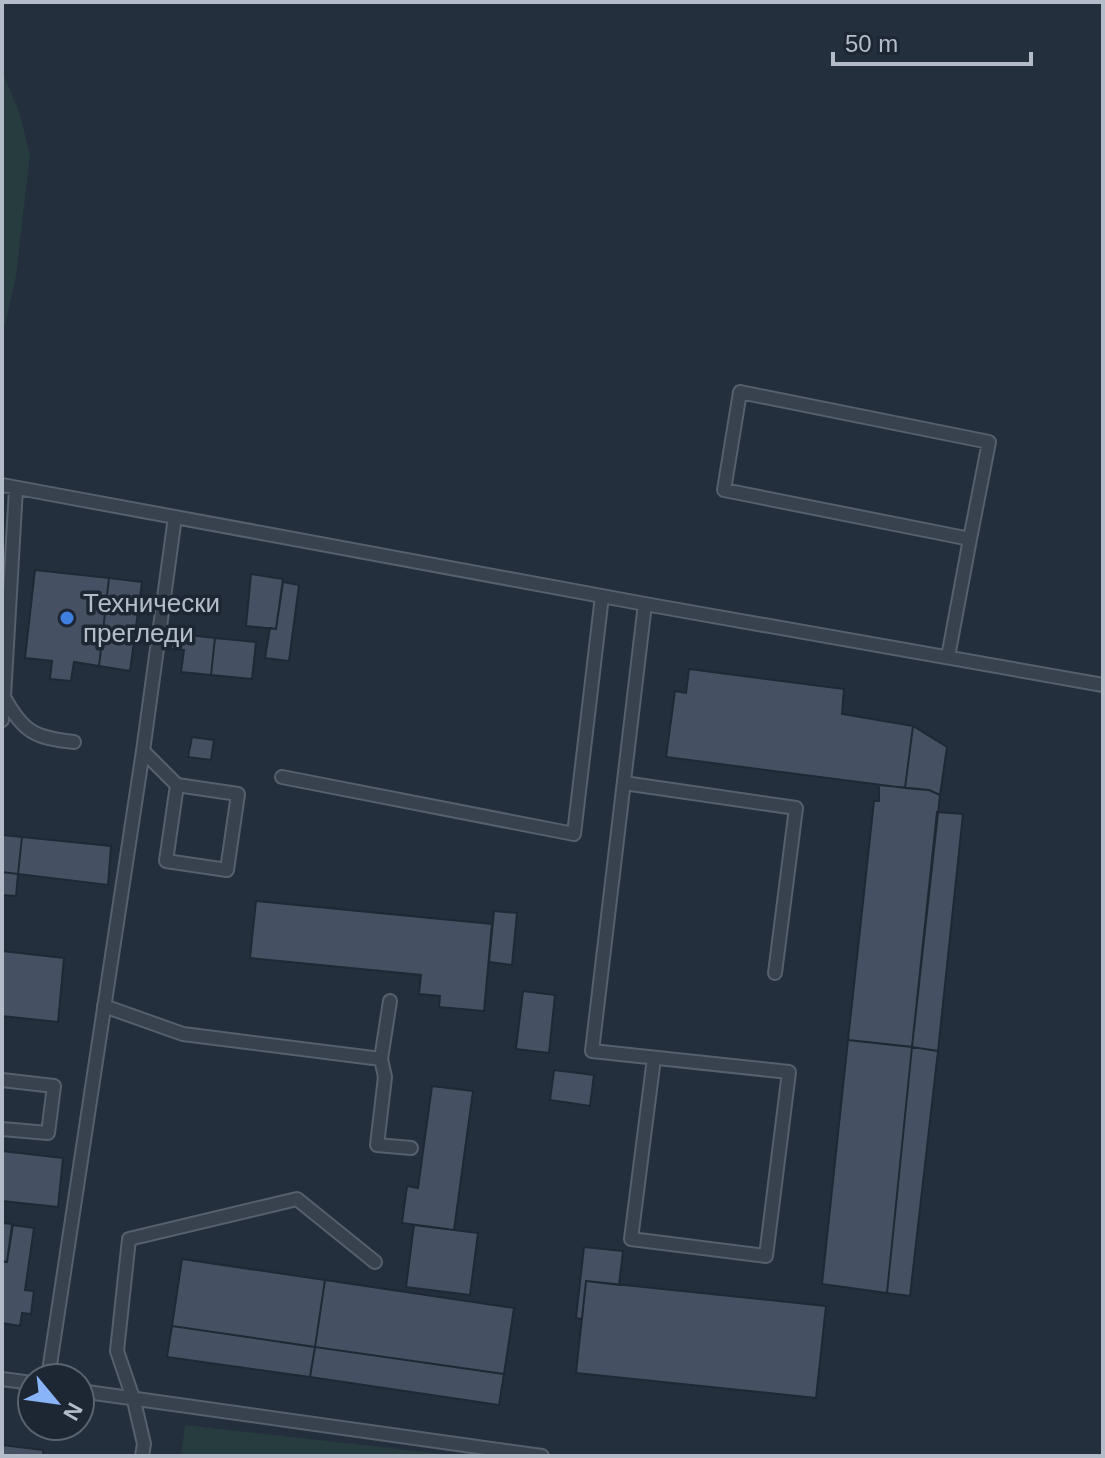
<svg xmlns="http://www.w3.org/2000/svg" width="1105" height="1458" font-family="Arial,sans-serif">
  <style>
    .green { fill: #263c3f }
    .building { fill: #455162; stroke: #1f2835; stroke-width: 2 }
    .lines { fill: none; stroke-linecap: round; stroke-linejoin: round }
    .service-casing { stroke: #565f6c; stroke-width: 16 }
    .service { stroke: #38414e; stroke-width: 12 }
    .shop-dot { fill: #3f7fe0; stroke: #1d2633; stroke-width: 3 }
    .labels { text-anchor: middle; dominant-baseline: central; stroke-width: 7; stroke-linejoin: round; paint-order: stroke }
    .poi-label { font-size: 26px; fill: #b4bcc9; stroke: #1d2633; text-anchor: start }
  </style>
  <rect width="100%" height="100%" fill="#242f3e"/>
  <!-- green -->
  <path class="green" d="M2 72 19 111 30 155 16 276 2 338Z
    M185 1425 461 1456H181Z"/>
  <!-- building -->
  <path class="building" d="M35 570 109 578 99 666 74 662 71 681 50 679 52 661 25 658Z
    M251 574 283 579 276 629 246 626Z
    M109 578 142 582 130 671 99 666Z
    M283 582 299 585 289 661 265 658 270 628 276 629Z
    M172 633 215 638 211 675 181 672 184 650 171 649Z
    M215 638 256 642 252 679 211 675Z
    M689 669 844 689 842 714 913 726 905 788 666 757 675 691 686 693Z
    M913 726 947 747 940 795 929 790 905 788Z
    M192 737 214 740 211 760 188 757Z
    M879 785 929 790 940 795 912 1047 848 1040 874 801H879Z
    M937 812 963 814 938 1051 912 1047Z
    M2 835 22 837 18 874 2 872Z
    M22 837 111 846 108 885 18 874Z
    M2 872 18 874 16 896 2 895Z
    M256 901 492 924 484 1011 439 1007 440 996 419 994 421 975 250 958Z
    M494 911 517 913 512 965 489 962Z
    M2 951 64 958 58 1022 2 1016Z
    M523 991 555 995 549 1053 516 1049Z
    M848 1040 912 1047 887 1293 822 1284Z
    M912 1047 938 1051 910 1296 887 1293Z
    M554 1070 594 1075 590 1106 550 1100Z
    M432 1086 473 1091 454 1230 402 1223 407 1186 418 1188Z
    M2 1151 63 1158 58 1207 2 1201Z
    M2 1223 13 1224 7 1262 2 1261Z
    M12 1225 34 1228 25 1290 34 1291 31 1314 22 1313 20 1326 2 1323V1261L7 1262Z
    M414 1225 478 1233 470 1295 406 1287Z
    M584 1247 623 1251 619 1285 586 1281 582 1319 576 1318Z
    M182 1259 325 1280 315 1347 172 1326Z
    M325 1280 514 1308 504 1374 315 1347Z
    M586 1281 826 1306 816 1398 576 1373Z
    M172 1326 315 1347 310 1377 167 1357Z
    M315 1347 504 1374 499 1405 310 1377Z
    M2 1445 43 1450V1456H2Z"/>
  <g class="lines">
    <defs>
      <path id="service" d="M2 485 645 604 1103 685
        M16 488 4 697C23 732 35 738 74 742
        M645 604 592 1051 789 1072 766 1256 631 1239 654 1058
        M948 657 970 539 724 490 740 392 989 442 970 539
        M2 720 4 697
        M143 751 177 785 238 794 227 870 166 861 177 785
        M282 777 574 834 602 596
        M624 783 796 808 775 973
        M104 1006 183 1034 381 1059 390 1001
        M381 1059 385 1077 377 1145 411 1148
        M2 1080 54 1086 48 1133 2 1129
        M48 1378 143 751 175 517
        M2 1379 32 1383
        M80 1391 542 1456
        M142 1456 144 1444 134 1401 117 1351 129 1239 297 1199 375 1262"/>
    </defs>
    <!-- service casing -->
    <use href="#service" class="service-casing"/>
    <!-- service -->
    <use href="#service" class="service"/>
  </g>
  <!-- markers -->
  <circle class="shop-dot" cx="67" cy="618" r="8"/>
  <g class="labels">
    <!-- poi labels -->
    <g class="poi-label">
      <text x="83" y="603">Технически<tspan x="83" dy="30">прегледи</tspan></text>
    </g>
  </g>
  <!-- border -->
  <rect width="1105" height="1458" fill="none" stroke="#b4bcc9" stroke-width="8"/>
  <!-- north arrow -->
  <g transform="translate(56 1402) rotate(119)"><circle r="38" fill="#1d2633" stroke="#59626f" stroke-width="2"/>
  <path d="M0-6L14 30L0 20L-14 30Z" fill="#8ab4f8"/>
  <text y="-12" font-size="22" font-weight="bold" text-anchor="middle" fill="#b4bcc9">N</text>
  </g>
  <!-- scale -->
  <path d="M833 52v12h198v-12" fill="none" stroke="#b4bcc9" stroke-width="4"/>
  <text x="845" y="52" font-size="24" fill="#b4bcc9" stroke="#1d2633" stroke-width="6" paint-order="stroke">50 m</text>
</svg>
